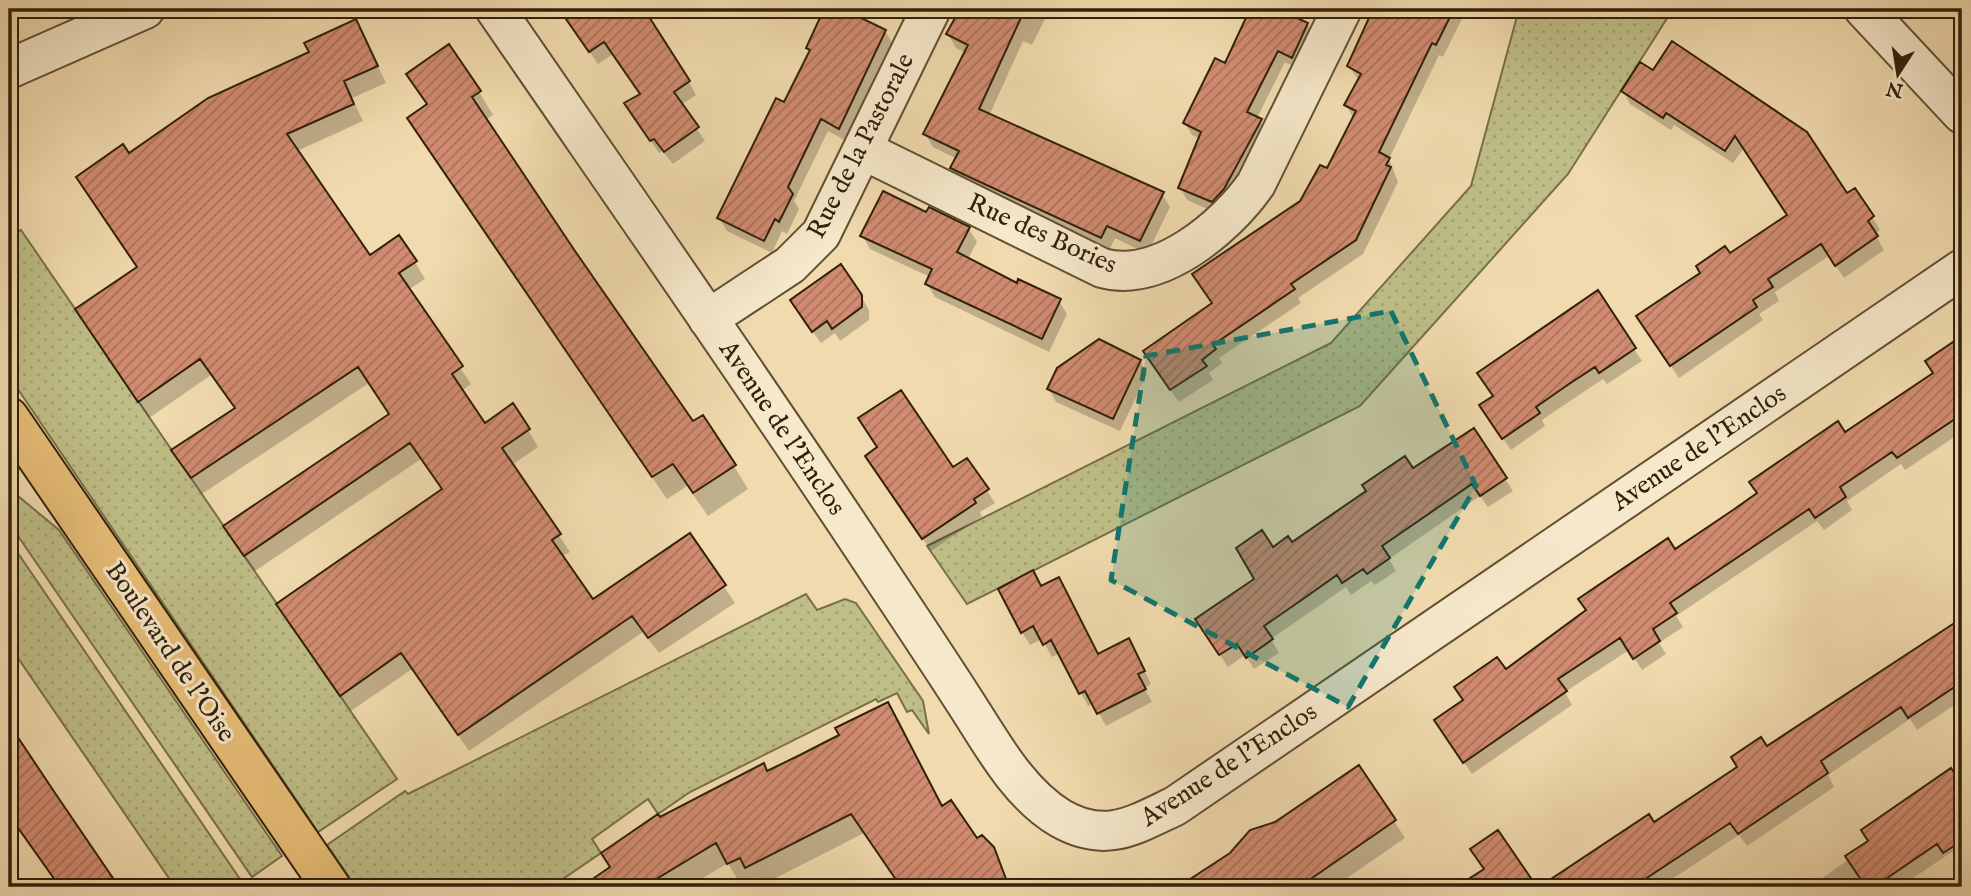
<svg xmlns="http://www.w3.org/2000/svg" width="1971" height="896" font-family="'IM FELL English',serif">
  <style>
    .grass { fill: url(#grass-dots); stroke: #786f48; stroke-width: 2 }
    .shadow { fill: #0003 }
    .building { fill: url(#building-hatch); stroke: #31200a; stroke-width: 2 }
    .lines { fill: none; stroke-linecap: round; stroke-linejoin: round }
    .minor-casing { stroke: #614f33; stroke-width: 42 }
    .major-casing { stroke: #31200a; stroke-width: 42 }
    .minor { stroke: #f6e8ca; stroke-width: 38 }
    .major { stroke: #e8be77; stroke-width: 38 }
    .marked { fill: #0f766e; fill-opacity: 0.2; stroke: #0f766e; stroke-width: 5; stroke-dasharray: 14 9; stroke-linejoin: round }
    .labels { text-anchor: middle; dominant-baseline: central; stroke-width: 6; stroke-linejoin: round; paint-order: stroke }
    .street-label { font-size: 26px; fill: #31200a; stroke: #f6e8ca }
  </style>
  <defs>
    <pattern id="grass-dots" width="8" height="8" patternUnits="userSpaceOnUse" patternTransform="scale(1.75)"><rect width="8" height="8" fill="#bfbe87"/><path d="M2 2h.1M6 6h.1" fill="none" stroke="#a5a373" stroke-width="1.8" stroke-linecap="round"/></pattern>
    <pattern id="building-hatch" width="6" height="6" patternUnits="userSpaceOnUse" patternTransform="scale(1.75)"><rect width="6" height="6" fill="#d18b70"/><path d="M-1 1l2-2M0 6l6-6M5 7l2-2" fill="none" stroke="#aa715a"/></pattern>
  </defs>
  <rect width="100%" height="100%" fill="#f1dbae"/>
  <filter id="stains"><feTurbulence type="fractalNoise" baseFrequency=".00286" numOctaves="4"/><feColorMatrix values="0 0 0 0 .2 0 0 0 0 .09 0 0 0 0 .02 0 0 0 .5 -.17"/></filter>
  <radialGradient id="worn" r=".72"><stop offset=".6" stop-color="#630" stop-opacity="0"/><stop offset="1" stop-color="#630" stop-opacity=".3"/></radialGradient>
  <!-- grass -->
  <path class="grass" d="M1519 9H1673L1568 174 1360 406 967 604 927 546 1331 343 1471 186Z
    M21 230 397 779 318 832 9 376V238Z
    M12 491 59 530 282 856 252 877 9 523V493Z
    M9 540 244 885 175 887 9 645Z
    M806 594 817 610 845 599 856 603 923 701 929 734 912 710 907 712 897 693 878 702 876 699 690 792 658 814 648 799 592 839 601 853 551 887H356L327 845 405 791 408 794Z"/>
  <!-- shadow -->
  <path class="shadow" d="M560 9H641L675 56 696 95 681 105 705 141 673 164 662 151 659 153 634 117 641 95 613 54 598 64Z
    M825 9H874L859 18 885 31 893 44 846 141 828 131 794 201 799 209 787 234 782 231 772 253 727 231 719 218 785 104 810 52 808 47Z
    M962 9 980 13 982 9H1046L1048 13 1032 45 1023 41 989 116 1162 194 1170 207 1147 254 1115 238 1109 251 960 182 952 168 957 159 933 147 925 134 966 53 956 48 948 34Z
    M1252 9H1305L1299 21 1307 24 1314 36 1299 69 1285 62 1257 118 1268 132 1219 214 1187 200 1180 187 1200 139 1192 135 1185 123 1226 65Z
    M1376 9H1459L1463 17 1443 57 1439 55 1389 159 1398 182 1363 254 1298 298 1301 303 1219 358 1222 363 1209 373 1213 380 1179 402 1152 364 1214 304 1328 171 1354 119 1346 105 1359 81 1349 66Z
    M356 21 386 83 352 98 363 121 297 151 370 257 415 262 425 279 408 290 471 384 461 391 484 425 528 430 538 447 512 465 570 552 561 557 592 602 690 535 735 603 659 653 643 632 469 751 412 669 351 711 288 621 443 490 421 459 255 571 235 544 390 415 369 383 202 494 173 450 236 410 211 375 149 418 87 326 139 268 129 156 311 52Z
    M1640 64 1847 196 1855 190 1880 230 1875 234 1884 250 1844 278 1829 256 1775 292 1779 301 1759 314 1763 320 1679 378 1646 329 1730 256 1789 216 1744 148 1733 163 1674 125 1671 130 1630 104 1623 91Z
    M408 74 479 92 493 115 485 120 693 424 734 466 748 489 708 516 687 486 667 499 422 142 409 118 427 105Z
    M969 229 977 242 968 259 1017 285 1059 301 1067 314 1049 352 935 297 927 284 930 277 870 249 862 235Z
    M861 296 869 310V320L840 341 835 333 821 343 799 313Z
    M1634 349 1642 361 1607 384 1603 379 1576 397 1542 420 1545 426 1511 450 1489 418 1495 397Z
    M1962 350V432L1905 470 1901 464 1847 501 1852 510 1824 530 1817 521 1676 616 1683 627 1659 643 1666 654 1642 670 1629 650 1565 692 1572 705 1472 774 1443 733 1506 672 1675 551 1934 374Z
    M1140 361 1147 374 1120 431 1056 402 1049 389Z
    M1473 430 1513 491 1488 507 1480 496 1389 559 1396 571 1375 585 1371 581 1351 595 1346 587 1310 612 1271 639 1279 653 1254 669 1245 655 1228 667 1204 632 1256 580 1272 550 1292 545Z
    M967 460 995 503 980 512 982 516 931 551 874 469 953 470Z
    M1042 588 1098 656 1136 653 1151 684 1144 688 1152 702 1106 726 1093 703 1088 706 1060 653 1052 657 1042 639 1030 645 1022 632Z
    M1962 619V700L1917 730 1910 719 1828 775 1834 787 1747 846 1739 835 1660 887H1549L1547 884 1654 824Z
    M9 727 117 887H52L57 884 9 817Z
    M767 773 943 808 977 841 992 848 1011 887H901L864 833 758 887 753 877 740 884 728 863 688 887H584L612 868 660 819Z
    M1962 778V845L1900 887H1810Z
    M1394 821 1405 838 1334 887H1169L1204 872Z"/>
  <!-- building -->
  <path class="building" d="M559 9H650L646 12 690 81 674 92 699 127 664 152 654 139 650 141 624 103 640 94 604 42 589 52Z
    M824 9H843L886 30 839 129 821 119 788 187 793 194 779 222 775 219 764 241 717 218 776 98 784 102 810 50 806 48Z
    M960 9H1025L979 109 1164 192 1140 241 1107 226 1101 238 950 168 959 151 923 134 968 45 946 34Z
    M1250 9H1278L1308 23 1292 58 1278 51 1247 112 1262 119 1224 189 1212 202 1178 188 1201 132 1183 123 1215 58 1225 63Z
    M1373 9H1454L1436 45 1432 43 1379 152 1390 158 1386 165 1391 167 1356 240 1291 284 1295 289 1213 345 1216 349 1202 360 1207 366 1170 390 1143 351 1212 303 1192 274 1300 201 1320 165 1327 168 1356 111 1344 105 1361 74 1347 66Z
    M356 19 378 66 344 81 354 104 287 134 370 255 399 235 417 261 399 273 463 366 452 374 485 423 513 403 530 429 502 448 561 534 552 540 593 599 690 533 726 585 648 638 632 616 458 735 401 653 340 696 276 604 442 489 410 443 244 556 223 526 389 414 358 367 191 478 171 450 235 408 200 359 138 402 75 309 137 267 76 177 123 144 129 153 208 98 309 52 304 43Z
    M1672 41 1807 132 1847 193 1855 188 1874 216 1868 221 1878 236 1835 266 1821 244 1768 279 1773 287 1753 300 1757 307 1670 366 1636 316 1700 273 1696 266 1725 246 1730 253 1787 215 1735 136 1725 151 1666 113 1663 118 1621 91 1640 62 1653 70Z
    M449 44 481 91 472 97 575 251 693 421 703 415 736 465 693 493 673 464 652 477 407 118 427 104 406 74Z
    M883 191 926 212 929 207 970 227 957 252 1017 283 1018 279 1061 299 1042 339 925 284 932 269 860 236Z
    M841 264 862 295V307L832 329 827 321 812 332 790 300Z
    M1598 290 1636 348 1599 373 1595 367 1569 384 1536 407 1540 413 1502 439 1479 405 1493 396 1477 373Z
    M1962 336V417L1961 415 1897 458 1892 452 1840 487 1846 497 1815 518 1809 509 1670 603 1677 613 1653 629 1660 641 1633 659 1620 638 1558 679 1567 691 1463 763 1434 720 1463 700 1454 687 1497 657 1506 669 1586 610 1578 599 1668 538 1675 549 1733 510 1757 493 1749 482 1838 421 1845 432 1933 373 1925 361Z
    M1099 339 1141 360 1113 419 1047 389 1057 368Z
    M901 390 953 467 967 458 989 489 974 499 976 503 922 539 865 456 877 447 858 418Z
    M1474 428 1507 478 1480 496 1472 484 1382 546 1390 558 1367 574 1363 569 1342 583 1337 575 1303 599 1264 626 1273 639 1246 658 1237 644 1219 655 1195 619 1254 579 1236 548 1262 530 1273 547 1288 536 1292 542 1366 491 1362 485 1405 456 1413 468Z
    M1033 570 1041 586 1059 577 1098 654 1129 638 1145 671 1138 674 1146 689 1097 714 1085 691 1079 694 1051 640 1043 645 1033 626 1021 633 998 589Z
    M1962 618V682L1908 718 1901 707 1821 761 1828 773 1738 834 1730 823 1633 887H1539L1649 814 1654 822 1737 767 1731 757 1761 737 1767 746Z
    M888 702 942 806 951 800 977 838 982 835 994 847 1009 887H901L851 814 745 868 740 858 727 864 716 843 643 887H581L610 867 601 853 658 814 660 817 764 763 767 771 800 755 839 735 835 728Z
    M9 724 55 793 119 887H60L16 825 9 814Z
    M1359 765 1396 820 1299 887H1178L1230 853 1250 830 1275 822Z
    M1951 768 1962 784V841L1943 853 1937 844 1874 887H1866L1845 856 1868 841 1861 830Z
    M1498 830 1537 887H1456L1484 869 1470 849Z"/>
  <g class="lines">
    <defs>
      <path id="minor" d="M495 9C625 198 756 385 882 576 910 618 938 660 965 702 991 742 1018 793 1060 818 1105 844 1133 826 1175 806L1962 269
        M1864 9 1962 114
        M9 69 145 9
        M863 150 1102 268C1159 284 1226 227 1256 184L1342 9
        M708 319 790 265 821 234 931 9"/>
      <path id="major" d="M9 417 331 887"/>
    </defs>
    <!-- minor casing -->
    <use href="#minor" class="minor-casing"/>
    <!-- major casing -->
    <use href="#major" class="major-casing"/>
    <!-- minor -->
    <use href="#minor" class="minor"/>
    <!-- major -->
    <use href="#major" class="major"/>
  </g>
  <!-- marked area -->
  <path class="marked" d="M1391 311 1476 486 1348 707 1111 580 1146 356Z"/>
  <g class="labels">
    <!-- street labels -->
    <g class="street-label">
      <text transform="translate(861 146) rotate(-63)">Rue de la Pastorale</text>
      <text transform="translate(1042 234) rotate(24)">Rue des Bories</text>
      <text transform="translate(782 428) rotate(56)">Avenue de l'Enclos</text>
      <text transform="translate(1699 448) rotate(-34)">Avenue de l'Enclos</text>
      <text transform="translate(170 652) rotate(56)">Boulevard de l'Oise</text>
      <text transform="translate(1229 765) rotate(-33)">Avenue de l'Enclos</text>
    </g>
  </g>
  <!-- margin -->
  <rect width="1971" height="896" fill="none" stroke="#f1dbae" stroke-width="35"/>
  <rect x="10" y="10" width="1950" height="875" fill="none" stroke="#31200a" stroke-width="3.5"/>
  <rect x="18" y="18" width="1936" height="861" fill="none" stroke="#31200a" stroke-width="2"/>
  <!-- north arrow -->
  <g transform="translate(1898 74) rotate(192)" stroke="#f6e8ca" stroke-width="5" paint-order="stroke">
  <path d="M0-5L12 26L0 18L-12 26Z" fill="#31200a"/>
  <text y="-10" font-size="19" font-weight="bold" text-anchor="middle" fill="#31200a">N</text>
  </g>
  <rect width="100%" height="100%" filter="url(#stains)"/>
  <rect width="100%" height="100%" fill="url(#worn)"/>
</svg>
